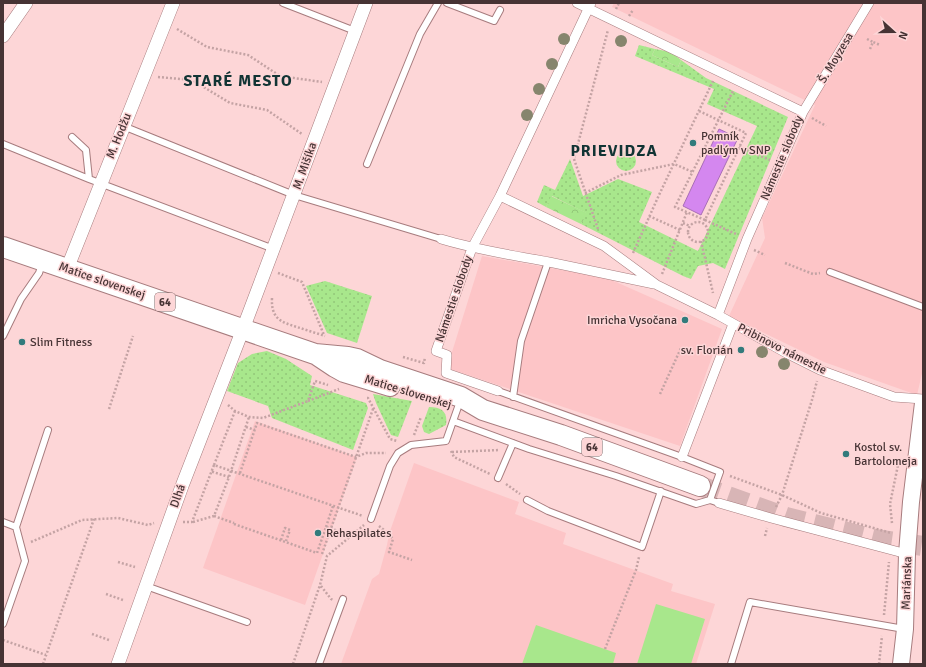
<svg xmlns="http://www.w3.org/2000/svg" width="926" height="667" font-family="Signika,sans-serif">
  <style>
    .built { fill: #fdc5c7 }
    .grass { fill: url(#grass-dots) }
    .park { fill: url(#park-crowns) }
    .pitch { fill: #a8e78c }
    .water { fill: #d487ef; stroke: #a96eb7 }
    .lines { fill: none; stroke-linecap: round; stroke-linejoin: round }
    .primary-tunnel { stroke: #d8b5b6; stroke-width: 20; stroke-dasharray: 20 10; stroke-linecap: butt }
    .service-casing { stroke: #a77c7e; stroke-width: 8 }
    .pedestrian-casing { stroke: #a77c7e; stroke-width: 10 }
    .minor-casing { stroke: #a77c7e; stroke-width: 14 }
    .tertiary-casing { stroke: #a77c7e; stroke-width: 18 }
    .primary-casing { stroke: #a77c7e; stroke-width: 22 }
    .path { stroke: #c4a3a4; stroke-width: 2.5; stroke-dasharray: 2 2; stroke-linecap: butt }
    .service { stroke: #fff; stroke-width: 6 }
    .pedestrian { stroke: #fff; stroke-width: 9 }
    .minor { stroke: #fff; stroke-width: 13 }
    .tertiary { stroke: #fff; stroke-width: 16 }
    .primary { stroke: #fff; stroke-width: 20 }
    .tree { fill: #86856d }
    .poi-dot { fill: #327b7c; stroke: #fdd6d7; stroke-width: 1.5 }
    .labels { text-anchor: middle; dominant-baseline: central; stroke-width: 3; stroke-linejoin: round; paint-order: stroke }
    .shield { fill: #fdd6d7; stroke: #7d6465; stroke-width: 1 }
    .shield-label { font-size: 11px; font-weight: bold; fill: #463334 }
    .street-label { font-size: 12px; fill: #463334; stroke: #fdd6d7 }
    .poi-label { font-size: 12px; fill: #463334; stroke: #fdd6d7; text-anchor: start }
    .district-label { font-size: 16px; font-weight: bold; letter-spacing: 1px; fill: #113434; stroke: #fdd6d7 }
  </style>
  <defs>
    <pattern id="grass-dots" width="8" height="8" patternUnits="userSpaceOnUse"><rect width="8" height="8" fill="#a8e78c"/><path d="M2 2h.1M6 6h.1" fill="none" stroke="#92c779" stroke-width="1.8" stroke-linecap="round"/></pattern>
    <pattern id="park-crowns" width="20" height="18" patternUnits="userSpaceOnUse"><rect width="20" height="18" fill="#a8e78c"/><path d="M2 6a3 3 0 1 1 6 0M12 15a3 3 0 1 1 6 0" fill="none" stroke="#92c779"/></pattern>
  </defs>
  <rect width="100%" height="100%" fill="#fdd6d7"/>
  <!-- built -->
  <path class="built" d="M614 3H923V369L917 395 824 362 729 316 765 238 762 218 815 105 612 7Z
    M482 256 607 278 722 329 680 446 447 368Z
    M255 421 357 457 305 605 203 568Z
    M414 463 519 502 515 514 566 533 563 544 673 584 671 591 715 604 696 664H341L372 579 379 574 387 545 389 534Z"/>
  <!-- grass -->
  <path class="grass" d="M639 45 655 49 652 55 678 67 681 60 706 78 788 117 725 269 713 263 698 266 691 279 683 276 581 224 586 213 552 196 546 207 537 202 544 185 555 190 570 159 583 196 618 179 652 192 639 222 698 251 757 126 707 104 714 89 635 56Z
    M616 161a10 10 0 1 1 20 0a10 10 0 1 1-20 0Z
    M325 281 372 296 357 343 327 333 306 286Z
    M267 351 286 359 312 376 310 385 366 403 368 408 353 450 272 418 268 406 227 391 238 363 252 354Z
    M373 394 412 401 398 437 391 435 376 403Z
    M429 407C442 407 448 412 446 425L429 434 424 432 422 426Z"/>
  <!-- park -->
  <path class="park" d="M655 49 671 52 681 60 678 67 652 55Z
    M551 196 587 213 581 224 546 207Z"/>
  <!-- pitch -->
  <path class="pitch" d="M656 604 705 619 691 664H637Z
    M536 625 616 653 613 664H522Z"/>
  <!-- water -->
  <path class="water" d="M719 129 738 138 701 215 683 206Z"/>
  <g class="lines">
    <!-- primary-tunnel -->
    <path class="primary-tunnel" d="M700 486 786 517 875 539 923 546"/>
    <defs>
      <path id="service" d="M283 3 355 31
        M447 3 494 21 500 10
        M123 126 294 195 441 239
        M72 137 86 150 89 179 274 249
        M3 144 89 179
        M367 164 420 34 438 3
        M830 272 923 307
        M3 336 21 299 39 273 42 264
        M498 391 682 457 720 472 710 500
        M513 397 521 341 548 262
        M453 421 529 449 616 476 696 504 710 500 719 503
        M498 478 513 443
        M527 500 548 511 642 547 661 491
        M371 519 390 466 398 453 411 445 446 441 458 407
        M3 522 16 527 25 561 3 624
        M16 527 48 430
        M146 586 247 622
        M319 664 343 599
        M731 664 750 602 904 629"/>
      <path id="pedestrian" d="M803 112 869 3
        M500 196 604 246 657 285 718 315 747 239 803 112 577 3
        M441 239C477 250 512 255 549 262 584 269 619 277 654 284
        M718 315 788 354 820 370 894 397 923 399
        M498 391 446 373 447 355 436 351 472 248 500 196 591 3
        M682 457 733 324
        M719 503 771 518 907 554"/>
      <path id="minor" d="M3 36 26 3
        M67 269 173 3
        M118 664 182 486 243 329 366 3"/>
      <path id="tertiary" d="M901 664 905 629 907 554 911 502 923 403"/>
      <path id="primary" d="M3 247 315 354 348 357 357 359 380 370 461 397 483 410 561 435 700 486
        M317 355 335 367 344 372 390 386"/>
    </defs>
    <!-- service casing -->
    <use href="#service" class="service-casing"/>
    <!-- pedestrian casing -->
    <use href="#pedestrian" class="pedestrian-casing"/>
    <!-- minor casing -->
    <use href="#minor" class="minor-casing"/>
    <!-- tertiary casing -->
    <use href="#tertiary" class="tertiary-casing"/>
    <!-- primary casing -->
    <use href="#primary" class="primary-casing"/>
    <!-- path -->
    <path class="path" d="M616 9 619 3
      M629 16 633 10
      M177 29 207 47 248 55 280 76 322 82
      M867 39 873 42
      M870 49 873 42 880 45
      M158 77 192 80 230 103 267 110 302 134
      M699 111 746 133 705 220 736 234
      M812 118 826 126
      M739 147 770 160
      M585 193 621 175 674 164 693 172
      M649 216 680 230
      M705 220 675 207 733 91
      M688 232a10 10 0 1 1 20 0a10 10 0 1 1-20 0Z
      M683 223 690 226
      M598 229 574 159 608 30
      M701 241 713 293
      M754 250 765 255
      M633 253 659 195 713 81
      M785 263 813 274 820 273
      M278 273 302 282 324 335
      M662 274 687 212
      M272 298C271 318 280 322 297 327 306 330 316 333 325 336
      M403 357 424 363 425 357
      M660 394 681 348
      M367 398H368L390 439 397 441
      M308 401 339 389
      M228 405 235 411 249 417 263 418 308 401 315 381 328 385
      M109 409 133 336
      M246 427 255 430
      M414 435 421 417
      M451 451 454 457 490 474
      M452 452 499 450
      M214 465 235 411
      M213 471V472L229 477
      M240 473 257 423 356 457 366 453H386
      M730 476 782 495 821 513 891 533
      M506 484 520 494
      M776 507 782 495 812 400 817 381
      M214 516 234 523
      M183 522H192L214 465 363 516
      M193 522 214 516 229 477 249 417
      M892 523 890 504 898 465
      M234 524 317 553 326 527 351 535
      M379 526 389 534 393 539 389 552 412 560
      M326 527 333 506H332
      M765 536 767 528
      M281 540 285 528 290 530 286 541
      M31 542 82 520 118 518 148 525 154 523
      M322 554 373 409
      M118 562 135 567
      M321 586 331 599 333 600
      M106 594 123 600
      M884 615 889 562
      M92 634 109 640
      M3 640 46 655
      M605 649 636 570 639 557
      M43 664 94 519
      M293 664 320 585 327 556 364 525
      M879 664 882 636"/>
    <!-- service -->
    <use href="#service" class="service"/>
    <!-- pedestrian -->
    <use href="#pedestrian" class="pedestrian"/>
    <!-- minor -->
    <use href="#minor" class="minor"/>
    <!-- tertiary -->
    <use href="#tertiary" class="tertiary"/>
    <!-- primary -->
    <use href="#primary" class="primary"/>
  </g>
  <!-- trees -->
  <g class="tree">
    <circle cx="564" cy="39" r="6"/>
    <circle cx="621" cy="41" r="6"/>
    <circle cx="552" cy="64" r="6"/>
    <circle cx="539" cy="89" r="6"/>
    <circle cx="527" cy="115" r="6"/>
    <circle cx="762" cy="352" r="6"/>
    <circle cx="784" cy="364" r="6"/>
  </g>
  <!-- markers -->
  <g class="poi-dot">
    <circle cx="693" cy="143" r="4"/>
    <circle cx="685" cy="320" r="4"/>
    <circle cx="22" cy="342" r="4"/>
    <circle cx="741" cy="350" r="4"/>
    <circle cx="846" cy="454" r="4"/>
    <circle cx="318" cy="533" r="4"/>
  </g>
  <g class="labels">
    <!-- shield labels -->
    <g class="shield">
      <rect x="155" y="293" width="20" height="18" rx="3"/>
      <rect x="582" y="438" width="20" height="18" rx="3"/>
    </g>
    <g class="shield-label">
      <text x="165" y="302">64</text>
      <text x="592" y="447">64</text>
    </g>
    <!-- street labels -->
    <g class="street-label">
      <text transform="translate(836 58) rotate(-59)">Š. Moyzesa</text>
      <text transform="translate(119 136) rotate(-68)">M. Hodžu</text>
      <text transform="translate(782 158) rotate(-67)">Námestie slobody</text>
      <text transform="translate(305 166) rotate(-70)">M. Mišíka</text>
      <text transform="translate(102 281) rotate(19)">Matice slovenskej</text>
      <text transform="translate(454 299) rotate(-71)">Námestie slobody</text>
      <text transform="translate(782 349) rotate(27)">Pribinovo námestie</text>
      <text transform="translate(408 392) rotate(17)">Matice slovenskej</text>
      <text transform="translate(178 496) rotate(-70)">Dlhá</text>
      <text transform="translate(907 583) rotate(-88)">Mariánska</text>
    </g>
    <!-- poi labels -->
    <g class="poi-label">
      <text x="701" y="136">Pomník<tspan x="701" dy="14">padlým v SNP</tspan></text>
      <text x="677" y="320" text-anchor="end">Imricha Vysočana</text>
      <text x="30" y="342">Slim Fitness</text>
      <text x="733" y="350" text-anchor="end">sv. Florián</text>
      <text x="854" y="447">Kostol sv.<tspan x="854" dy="14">Bartolomeja</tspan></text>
      <text x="326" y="533">Rehaspilates</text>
    </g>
    <!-- district labels -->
    <g class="district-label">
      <text x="238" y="81">STARÉ MESTO</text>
      <text x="614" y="151">PRIEVIDZA</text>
    </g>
  </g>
  <!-- border -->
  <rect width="926" height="667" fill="none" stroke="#463334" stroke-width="8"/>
  <!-- north arrow -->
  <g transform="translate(894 32) rotate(111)" stroke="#fdd6d7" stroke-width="3" paint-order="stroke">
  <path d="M0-3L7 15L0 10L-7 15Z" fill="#463334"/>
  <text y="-6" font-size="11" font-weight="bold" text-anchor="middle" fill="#463334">N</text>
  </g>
</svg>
